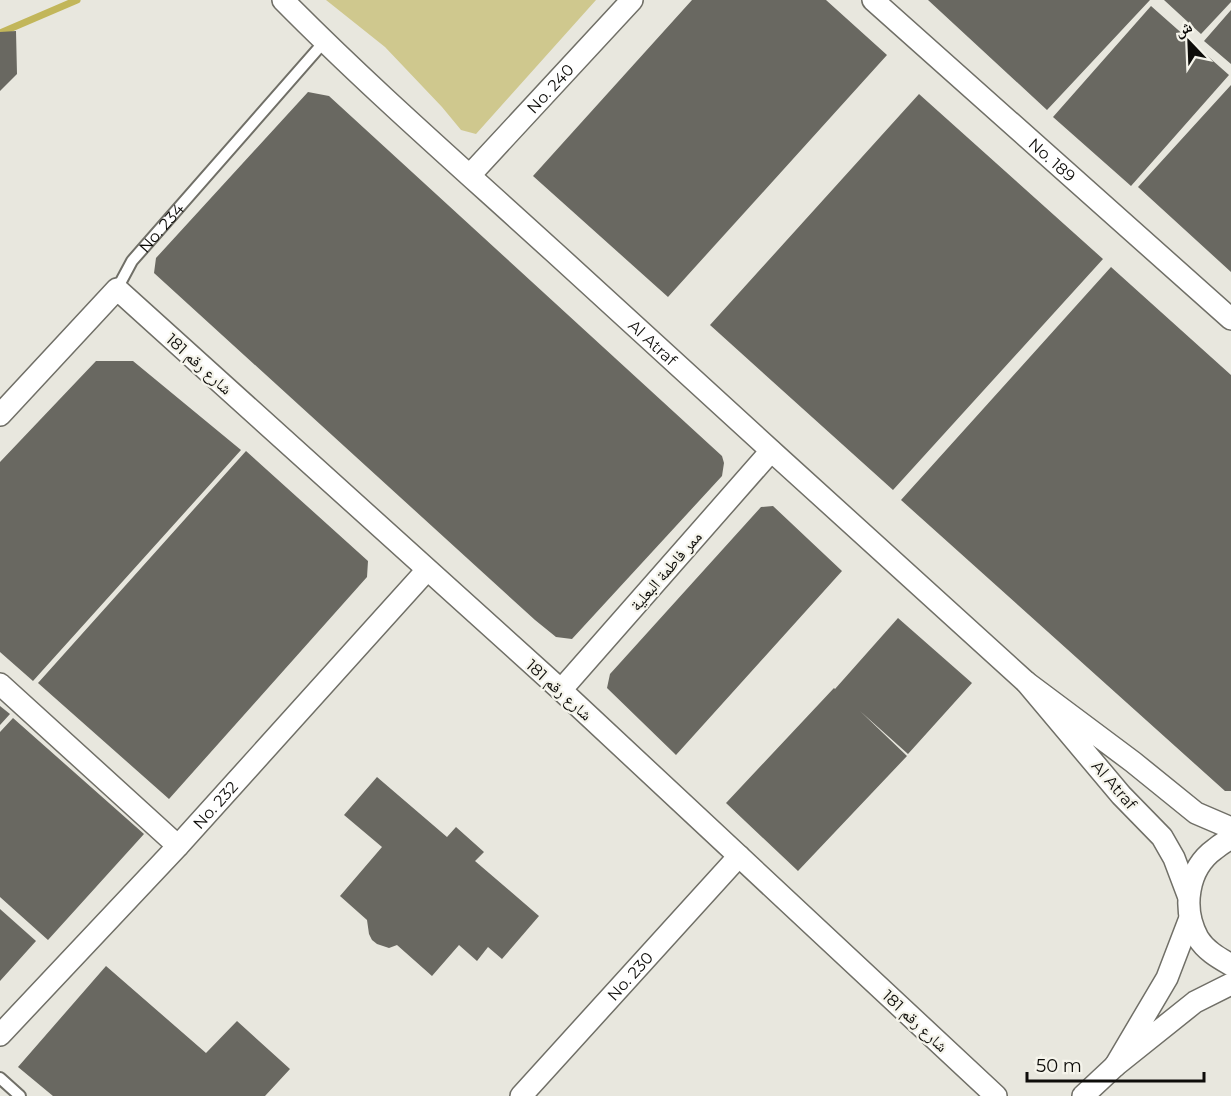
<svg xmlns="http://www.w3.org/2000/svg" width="1231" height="1096" font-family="Montserrat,'Noto Naskh Arabic',sans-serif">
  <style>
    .green { fill: #cfc88e }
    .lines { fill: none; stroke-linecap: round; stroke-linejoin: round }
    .stream { stroke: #c2b65a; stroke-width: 7 }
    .building { fill: #696861 }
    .service-casing { stroke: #706f67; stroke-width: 14 }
    .minor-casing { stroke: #706f67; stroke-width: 24 }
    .service { stroke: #fff; stroke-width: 10 }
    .minor { stroke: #fff; stroke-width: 21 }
    .labels { text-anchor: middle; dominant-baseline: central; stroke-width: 4.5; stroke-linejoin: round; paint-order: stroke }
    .street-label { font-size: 16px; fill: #0e0d0a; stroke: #f5f4eb }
  </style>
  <rect width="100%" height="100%" fill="#e8e7de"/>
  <!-- green -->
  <path class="green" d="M326 0H596L476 134 461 130 442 107 385 47Z"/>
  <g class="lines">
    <!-- stream -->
    <path class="stream" d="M0 33 77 0"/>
  </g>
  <!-- building -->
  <path class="building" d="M692 0H826L887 55 668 297 533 176Z
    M928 0H1150L1047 110Z
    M1164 0H1231V2L1201 34Z
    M1151 6 1229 75 1131 186 1053 117Z
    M1231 10V64L1204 41Z
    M16 31 17 74 0 91V32Z
    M1231 85V272L1138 187Z
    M308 92 329 96 722 456 724 463 722 476 572 639 556 637 535 620 154 273 156 258Z
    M919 94 1103 259 893 490 710 325Z
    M1111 267 1231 375V791H1225L901 500Z
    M96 361H133L241 450 33 681 0 652V462Z
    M246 451 368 561 367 577 169 799 38 683Z
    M773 506 842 571 676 755 607 688 610 674 761 507Z
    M898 618 972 683 908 754 860 711 907 756 798 871 726 803 834 688 835 689Z
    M0 706 10 714 0 725Z
    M13 718 144 834 48 940 0 897V732Z
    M377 777 447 837 456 827 484 852 475 861 539 916 502 959 488 947 477 961 459 945 432 976 397 945 389 948 377 944 372 940 369 934 367 920 340 896 382 847 344 815Z
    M0 909 36 941 0 981Z
    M106 966 206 1053 237 1021 290 1069 265 1096H53L18 1067Z"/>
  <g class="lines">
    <defs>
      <g id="service">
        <path id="s1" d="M117 289 132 261 324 42"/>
        <path d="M0 1078 20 1096"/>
      </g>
      <g id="minor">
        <path id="s2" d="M283 0C370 88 463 169 554 252 711 396 868 539 1026 682"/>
        <path id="s3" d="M873 0 1231 319"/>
        <path id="s4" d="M470 175 632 0"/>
        <path d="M0 415 117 289 561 690 996 1096"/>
        <path d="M0 684 178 846"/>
        <path d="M561 690 771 451"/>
        <path d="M1231 839C1225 841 1220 845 1215 849 1187 869 1182 909 1198 938 1206 951 1219 958 1231 965"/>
        <path d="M1188 895 1174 858 1162 837 1121 795 1026 682 1133 762 1196 813 1231 828"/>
        <path d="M1190 918 1167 978 1115 1066 1195 1002 1231 984"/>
        <path id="s5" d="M0 1035 178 846 427 570"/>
        <path id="s6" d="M521 1096 739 856"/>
        <path d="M1083 1096 1115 1066"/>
      </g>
    </defs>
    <!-- service casing -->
    <use href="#service" class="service-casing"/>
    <!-- minor casing -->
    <use href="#minor" class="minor-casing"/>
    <!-- service -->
    <use href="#service" class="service"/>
    <!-- minor -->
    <use href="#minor" class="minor"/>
  </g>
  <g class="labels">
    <!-- street labels -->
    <g class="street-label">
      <text stroke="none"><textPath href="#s4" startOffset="118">No. 240</textPath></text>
      <text stroke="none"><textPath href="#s3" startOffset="240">No. 189</textPath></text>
      <text stroke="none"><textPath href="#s1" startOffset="76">No. 234</textPath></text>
      <text stroke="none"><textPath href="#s2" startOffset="504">Al Atraf</textPath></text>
      <text transform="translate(199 364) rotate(42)">شارع رقم 181</text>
      <text transform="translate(666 571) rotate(-49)">ممر فاطمة البعلية</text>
      <text transform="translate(559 690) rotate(42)">شارع رقم 181</text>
      <text transform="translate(1114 785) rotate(49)">Al Atraf</text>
      <text stroke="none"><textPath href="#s5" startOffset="315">No. 232</textPath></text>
      <text stroke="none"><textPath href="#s6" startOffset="162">No. 230</textPath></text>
      <text transform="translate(915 1021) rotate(43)">شارع رقم 181</text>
    </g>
  </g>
  <!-- north arrow -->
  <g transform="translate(1189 42) rotate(337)" stroke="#f5f4eb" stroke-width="4.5" paint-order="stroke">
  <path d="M0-4.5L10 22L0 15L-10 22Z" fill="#0e0d0a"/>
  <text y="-9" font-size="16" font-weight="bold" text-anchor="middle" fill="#0e0d0a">ش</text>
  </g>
  <!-- scale -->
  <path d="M1027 1072v9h177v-9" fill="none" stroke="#0e0d0a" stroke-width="3"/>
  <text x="1036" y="1072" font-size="18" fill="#0e0d0a" stroke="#f5f4eb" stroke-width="4.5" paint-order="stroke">50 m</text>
</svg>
